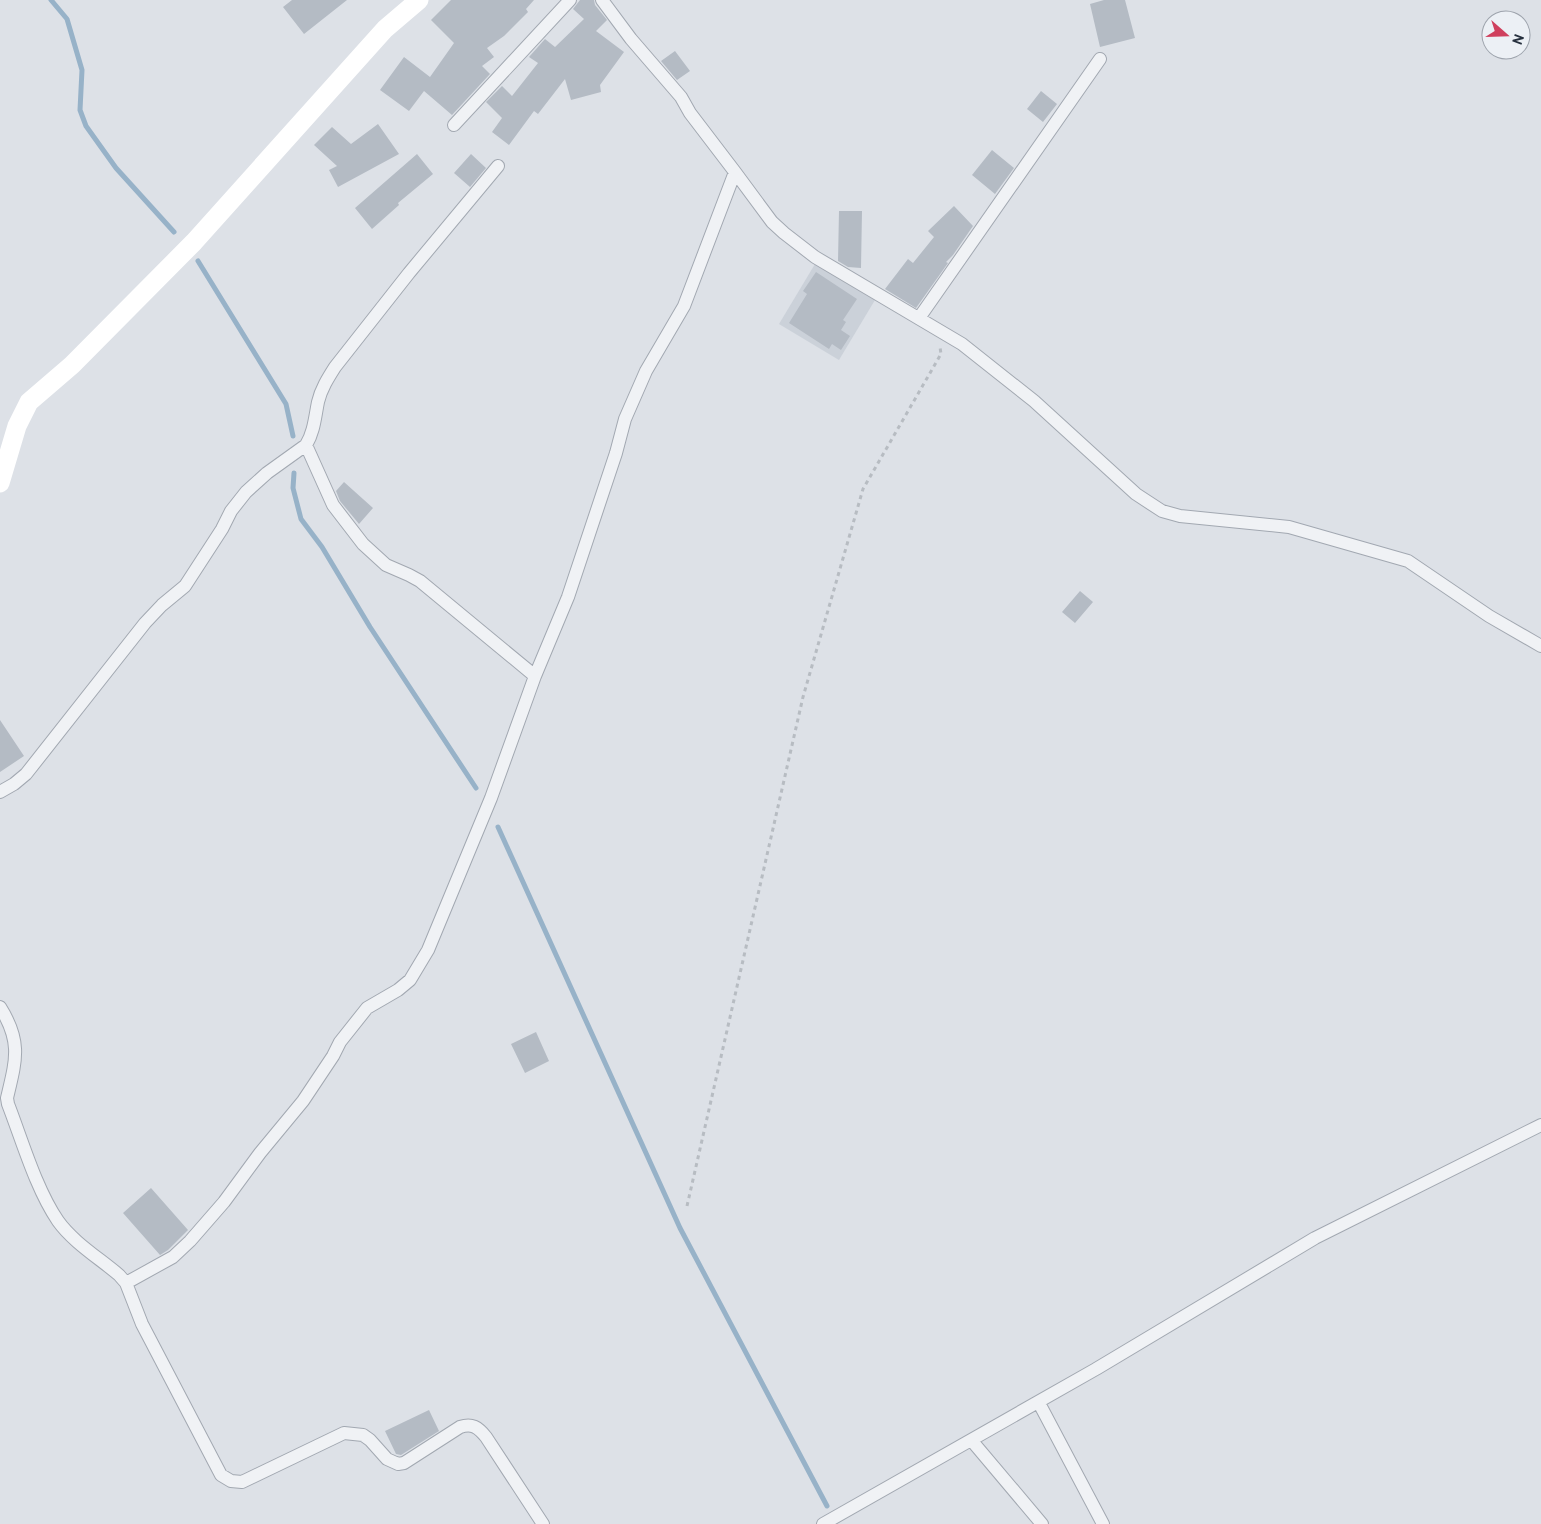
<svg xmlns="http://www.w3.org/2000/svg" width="1541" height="1524" font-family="Overpass,sans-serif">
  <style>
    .built { fill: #cbd1d9 }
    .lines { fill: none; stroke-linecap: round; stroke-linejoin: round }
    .stream { stroke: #97b2c8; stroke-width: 5 }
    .building { fill: #b4bbc4 }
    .street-casing { stroke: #a2a8b1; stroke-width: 14 }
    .path { stroke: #b7bcc2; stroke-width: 3; stroke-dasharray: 4 4; stroke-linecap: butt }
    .street { stroke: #f0f2f5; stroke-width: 12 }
    .secondary { stroke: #fff; stroke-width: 19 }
  </style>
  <rect width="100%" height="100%" fill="#dde1e7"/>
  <!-- built -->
  <path class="built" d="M815 264 875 300 839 360 779 324Z"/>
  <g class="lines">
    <!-- stream -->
    <path class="stream" d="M51 0 67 19 82 70 80 110 86 126 116 168 174 232
      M198 261 286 404 293 436
      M294 473 293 488 301 519 322 547 370 627 476 788
      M498 827 680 1228 827 1506"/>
  </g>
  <!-- building -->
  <path class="building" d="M292 0H347L304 34 283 7Z
    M451 0H534L526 9 528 12 504 36 487 48 494 57 482 66 490 74 452 115 424 91 409 111 380 90 404 57 430 77 454 43 431 20Z
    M580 0H594L595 5 607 20 596 31 624 52 600 85 601 92 571 100 565 79 538 114 534 111 509 145 492 132 502 118 486 102 502 86 512 96 538 63 529 57 545 39 555 47 584 19 573 9Z
    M1104 0H1125L1135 38 1100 47 1090 4Z
    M675 51 690 71 677 80 661 61Z
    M1041 91 1057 104 1043 122 1027 109Z
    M378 124 399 154 338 187 329 170 337 166 314 145 332 127 351 144Z
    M992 150 1014 168 995 194 972 175Z
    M417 154 433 174 398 203 399 205 372 229 355 208Z
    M471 154 486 168 470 187 454 173Z
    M954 206 973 226 953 255 946 262 948 263 916 308 885 289 908 259 913 263 934 237 928 231Z
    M839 211H862L861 268 848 267 838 261Z
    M816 272 857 299 843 320 846 322 841 330 850 336 841 350 832 344 829 349 789 323 807 294 803 291Z
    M344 482 373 508 359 524 340 501 336 491Z
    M1080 591 1093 602 1075 623 1062 612Z
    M0 720 24 756 0 772Z
    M536 1032 549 1061 525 1073 511 1044Z
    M151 1188 188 1230 168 1250 160 1255 123 1213Z
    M429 1410 439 1431 401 1455 396 1454 385 1431Z"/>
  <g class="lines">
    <defs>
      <path id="street" d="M602 0 631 39 681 97 690 113 735 172 772 222 784 233 815 257 962 344 1034 401 1136 494 1162 511 1180 516 1289 527 1408 561 1489 616 1541 646
        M454 125 570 0
        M919 318 1100 59
        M306 445 333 505 363 544 386 565 409 575 420 581 535 676 568 597 616 453 625 419 646 371 684 306 735 172
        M0 792 14 784 26 774 145 623 162 605 185 586 222 529 231 511 246 492 267 473 306 445C314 432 315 417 318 402 321 389 328 378 335 367L409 273 498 166
        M0 1007C22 1042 16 1060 7 1098L8 1104C22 1140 36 1189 58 1221 73 1242 99 1258 119 1275L126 1283 142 1324 221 1475 231 1481 242 1482 344 1433 363 1435 370 1440 387 1459 398 1464 404 1463 460 1427C472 1423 478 1427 486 1437L543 1524
        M126 1283 173 1257 190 1241 224 1202 260 1153 303 1101 333 1056 340 1042 367 1008 398 990 410 980 428 950 491 798 535 676
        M1039 1403 1103 1524
        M972 1441 1042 1524
        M823 1524 1096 1369 1315 1238 1541 1125"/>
    </defs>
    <!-- street casing -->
    <use href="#street" class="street-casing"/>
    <!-- path -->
    <path class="path" d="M687 1206 803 697 863 489 941 354 940 347"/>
    <!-- street -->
    <use href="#street" class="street"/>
    <!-- secondary -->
    <path class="secondary" d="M0 483 17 426 29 402 72 365 194 242 385 29 419 0"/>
  </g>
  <!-- north arrow -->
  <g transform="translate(1506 35) rotate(110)"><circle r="24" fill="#ecf0f5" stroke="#9da3ac"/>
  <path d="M0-4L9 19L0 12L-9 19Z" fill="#cf3f5d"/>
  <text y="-8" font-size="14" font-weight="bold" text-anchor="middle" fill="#26303e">N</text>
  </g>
</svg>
